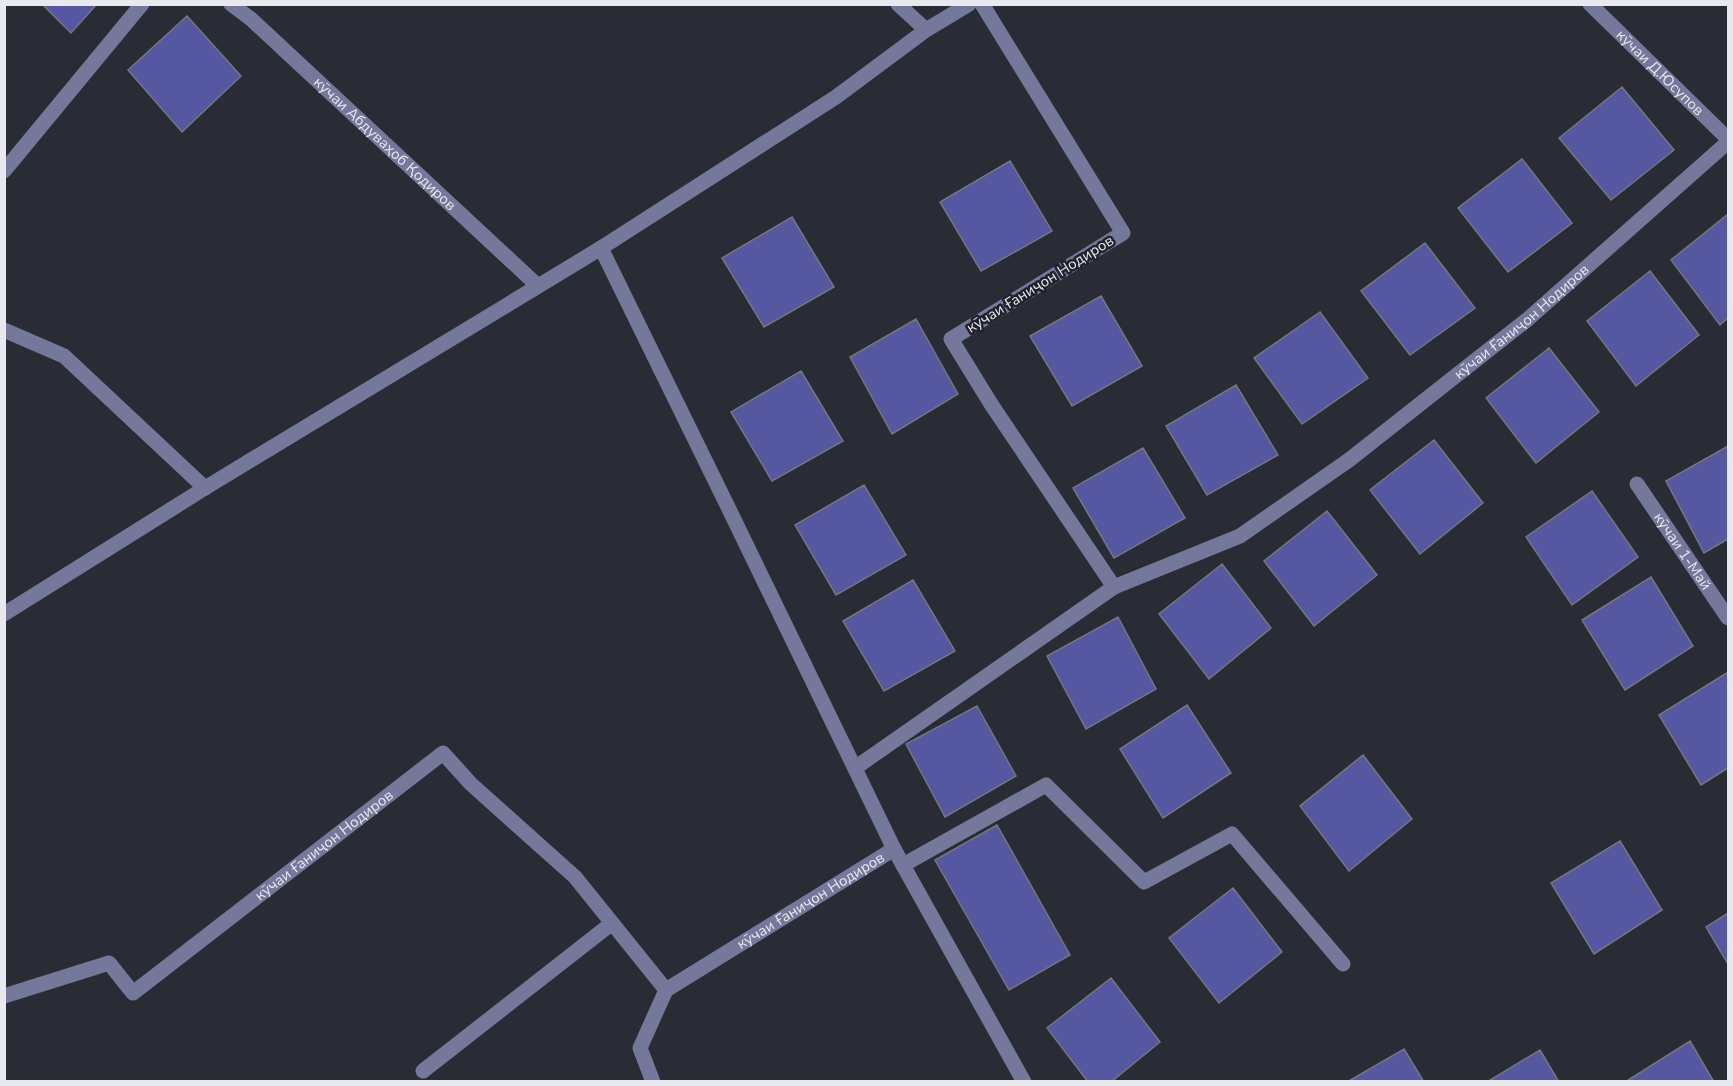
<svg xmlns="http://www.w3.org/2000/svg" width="1733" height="1086" font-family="'Nunito Sans',sans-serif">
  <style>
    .building { fill: #5557a1; stroke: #747681; stroke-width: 1.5 }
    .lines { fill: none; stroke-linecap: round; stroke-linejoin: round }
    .minor { stroke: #74789a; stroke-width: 15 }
    .labels { text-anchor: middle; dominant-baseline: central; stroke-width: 5; stroke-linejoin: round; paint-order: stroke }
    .street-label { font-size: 15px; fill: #e8e9ef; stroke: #21222b }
  </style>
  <rect width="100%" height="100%" fill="#2a2c35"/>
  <!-- building -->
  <path class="building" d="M42 4H97L71 33Z
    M187 16 241 76 182 132 128 70Z
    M1622 87 1674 150 1611 200 1559 138Z
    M1522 159 1572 223 1508 272 1458 208Z
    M1010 161 1052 231 981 271 940 202Z
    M1728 214V318L1720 325 1671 260Z
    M792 217 834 287 764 327 722 258Z
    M1425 243 1475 308 1410 355 1361 291Z
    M1650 271 1699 335 1636 386 1587 321Z
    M1101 296 1142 366 1072 406 1030 336Z
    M1320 312 1368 378 1302 424 1254 358Z
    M916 319 958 394 892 434 850 357Z
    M1549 348 1599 412 1536 463 1486 398Z
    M801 371 843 441 772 481 731 412Z
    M1236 385 1278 455 1207 495 1166 426Z
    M1434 440 1483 503 1420 554 1370 490Z
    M1728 446V539L1704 553 1666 481Z
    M1143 448 1185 518 1114 558 1073 488Z
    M864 485 906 555 836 595 795 525Z
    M1592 491 1638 557 1572 605 1526 537Z
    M1327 511 1377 575 1314 626 1264 561Z
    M1222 564 1271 628 1209 679 1159 614Z
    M1651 577 1693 646 1625 690 1582 620Z
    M913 580 955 651 884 691 843 621Z
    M1118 617 1156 689 1086 729 1047 656Z
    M1728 672V768L1701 785 1659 715Z
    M1187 705 1231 773 1163 818 1120 749Z
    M977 706 1016 776 945 817 906 744Z
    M1363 755 1412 819 1349 871 1300 806Z
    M997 825 1070 955 1009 990 935 860Z
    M1620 841 1662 910 1594 954 1551 883Z
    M1233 888 1282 952 1219 1003 1169 938Z
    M1728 913V964L1706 927Z
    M1111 978 1160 1042 1111 1082H1088L1047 1028Z
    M1690 1041 1714 1082H1625Z
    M1404 1049 1424 1082H1347Z
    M1540 1050 1559 1082H1487Z"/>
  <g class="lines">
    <!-- minor -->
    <g class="minor">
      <path id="s1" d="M231 4 251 19 538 286"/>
      <path d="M898 4 926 30"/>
      <path d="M982 4 1123 233 951 339 991 404 1114 587"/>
      <path id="s2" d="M1590 4 1728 139"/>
      <path d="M4 171 142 4"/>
      <path d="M601 248 727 505 894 849 1024 1082"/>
      <path d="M4 330 64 356 205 488"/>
      <path id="s3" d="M1637 484 1728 618"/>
      <path d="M4 614 205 488 601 248 836 97 926 30 969 4"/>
      <path id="s4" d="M855 768 1114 587 1240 536 1349 460 1528 319 1728 142"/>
      <path d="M903 865 1046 785 1144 882 1232 834 1343 964"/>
      <path id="s5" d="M666 990 894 849"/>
      <path id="s6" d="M4 996 109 963 133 993 443 753 471 784 575 877 666 990 640 1048 653 1082"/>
      <path d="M423 1071 611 924"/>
    </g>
  </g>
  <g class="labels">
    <!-- street labels -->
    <g class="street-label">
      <text stroke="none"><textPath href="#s2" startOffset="98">кӯчаи Д.Юсупов</textPath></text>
      <text stroke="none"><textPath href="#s1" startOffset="208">кӯчаи Абдуваҳоб Қодиров</textPath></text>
      <text transform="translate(1040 284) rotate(-32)">кӯчаи Ғаниҷон Нодиров</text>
      <text stroke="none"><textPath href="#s4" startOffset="806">кӯчаи Ғаниҷон Нодиров</textPath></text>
      <text stroke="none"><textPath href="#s3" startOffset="81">кӯчаи 1-Май</textPath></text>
      <text stroke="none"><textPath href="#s6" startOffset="390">кӯчаи Ғаниҷон Нодиров</textPath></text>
      <text stroke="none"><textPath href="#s5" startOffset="170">кӯчаи Ғаниҷон Нодиров</textPath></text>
    </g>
  </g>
  <!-- border -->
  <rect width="1733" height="1086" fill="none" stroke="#e8e9ef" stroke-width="12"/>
</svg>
